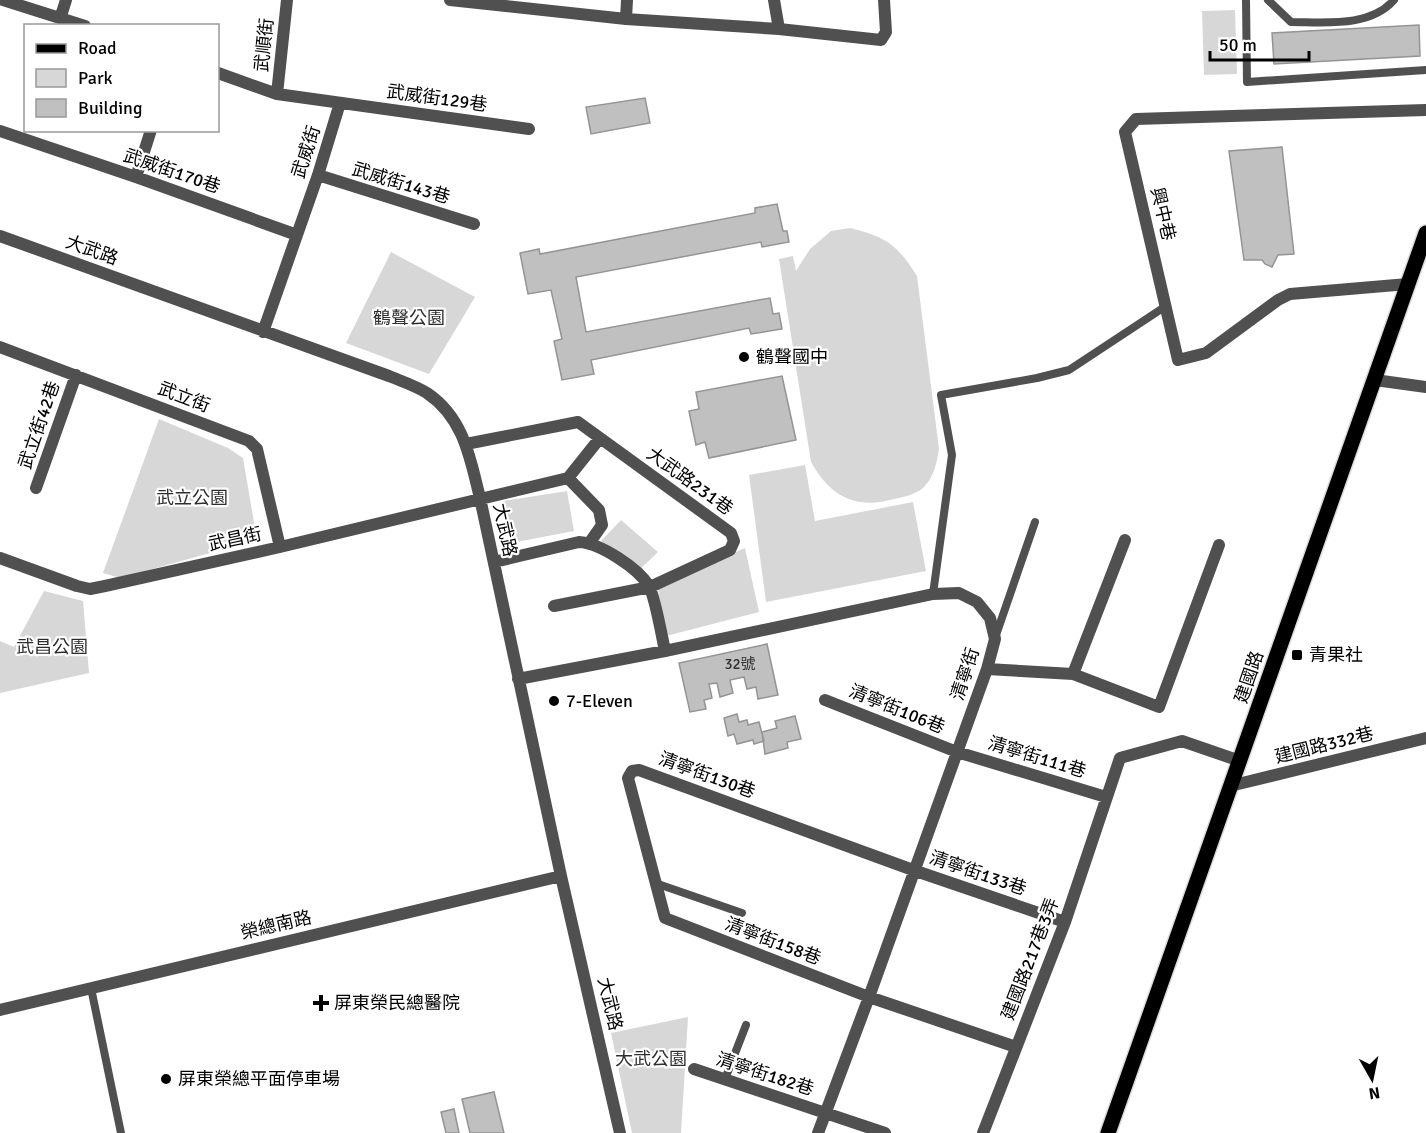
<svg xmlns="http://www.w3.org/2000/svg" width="1426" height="1133" font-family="Signika,'Noto Sans TC',sans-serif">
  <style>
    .green { fill: #d7d7d7 }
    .building { fill: #c0c0c0; stroke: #949494; stroke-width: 1.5 }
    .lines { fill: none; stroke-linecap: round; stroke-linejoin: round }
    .primary-casing { stroke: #dbdbdb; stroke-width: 18 }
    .lane { stroke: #505050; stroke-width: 8 }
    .street { stroke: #505050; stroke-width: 12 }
    .primary { stroke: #000; stroke-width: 15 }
    .poi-dot { fill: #000; stroke: #fff; stroke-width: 2 }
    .labels { text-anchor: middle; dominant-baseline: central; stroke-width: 4.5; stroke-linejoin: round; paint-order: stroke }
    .number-label { font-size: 15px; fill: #303030 }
    .street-label { font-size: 18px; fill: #000; stroke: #fff }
    .park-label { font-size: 18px; fill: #2e2e2e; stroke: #fff }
    .poi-label { font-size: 18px; fill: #000; stroke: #fff; text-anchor: start }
  </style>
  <rect width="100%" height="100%" fill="#fff"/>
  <!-- green -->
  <path class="green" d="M1235 10 1237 74 1204 75 1202 11Z
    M850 228C886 237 897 244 917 276L939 449C937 462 934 477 924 487 917 494 904 497 894 499 855 510 830 496 811 462L779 259 793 256 796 271 810 249 831 231Z
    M391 252 475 297 429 374 346 343Z
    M159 419 228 448 243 458 257 540 120 578 103 573Z
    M805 465 815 521 913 502 926 571 766 602 749 475Z
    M567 491 574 531 511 543 503 501Z
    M621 520 658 552 636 573 601 541Z
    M745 548 759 612 666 636 658 589 687 573Z
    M44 591 83 601 89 673 0 693V641L14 647Z
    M688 1017 681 1133H632L611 1033Z"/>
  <!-- building -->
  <path class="building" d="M1419 25 1420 56 1274 64 1272 33Z
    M645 98 650 123 591 134 586 107Z
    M1282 147 1294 254 1278 255 1272 267 1265 264 1262 260H1244L1229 151Z
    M777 204 783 231H787L789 242 762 247 761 242 576 277 586 332 770 298 773 314 779 313 782 329 751 334 749 328 591 360 594 374 562 380 554 341 562 339 551 290 528 294 520 253 539 249 540 254 755 213V208Z
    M782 376 796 440 709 458 705 442 696 445 689 411 699 409 696 392Z
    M767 644 778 695 758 699 756 687 747 689 744 677 730 680 733 693 720 697 717 683 709 684 712 698 704 700 706 709 690 712 679 663Z
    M737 714 739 722 747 720 748 725 759 722 764 741 754 744 753 740 737 744 734 734 728 736 724 718Z
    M795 716 801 739 787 742 788 748 765 754 762 732 777 728 775 721Z
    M494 1092 504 1133H470L462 1099Z
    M454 1109 459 1133H446L441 1112Z"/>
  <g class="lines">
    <defs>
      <path id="primary" d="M1108 1133 1426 233"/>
    </defs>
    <!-- primary casing -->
    <use href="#primary" class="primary-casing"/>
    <!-- lane -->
    <path class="lane" d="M1246 0 1247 82 1426 70
      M1268 0 1291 22C1324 22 1370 28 1394 0
      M933 594 952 455 941 395 1037 378 1069 370 1166 306
      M995 638 1035 522
      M655 883 742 913
      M91 988 121 1133
      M725 1079 746 1025"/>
    <!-- street -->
    <path class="street" d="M3 0 85 26
      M450 0 626 19 779 29 881 40 886 32 884 0
      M774 0 779 29
      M61 16 66 0
      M626 19 627 0
      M218 73 277 94 529 129
      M277 94 287 0
      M0 131 136 177 297 235
      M318 175 474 224
      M136 177 151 130
      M0 236 389 376C401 381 416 386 427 393 464 418 470 458 480 498L561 876 620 1133
      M1408 284 1290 294 1278 300 1206 353 1178 360 1125 132 1136 119 1426 110
      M263 332 318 175 340 103
      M0 347 249 441 257 449 280 547
      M1375 380 1426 387
      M466 444 578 422 731 533 734 541 730 550 650 587 554 606
      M568 478 599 510 602 525 590 542
      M36 488 76 375
      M0 558 77 586 90 589 105 586 280 547 568 478 600 438
      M494 562 579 542C600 543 638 568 649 586 655 597 662 637 665 651
      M987 669 1073 674 1159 707 1219 545
      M1073 674 1125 540
      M518 679 665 651 933 594 959 593 977 602 990 618 995 639 987 669 869 997 818 1133
      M825 700 957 752 1106 797
      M1230 786 1426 738
      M0 1010 561 876
      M1016 1047 869 997 665 918 628 778 632 771 639 770 913 870 1065 922
      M694 1069 885 1133
      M983 1133 1065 922 1120 758 1182 741 1240 761"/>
    <!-- primary -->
    <use href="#primary" class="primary"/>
  </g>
  <!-- markers -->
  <g class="poi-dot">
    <circle cx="744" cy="357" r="6"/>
    <rect x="1291" y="649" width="12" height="12" rx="3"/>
    <circle cx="554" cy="701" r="6"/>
    <path d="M318 994h6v6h6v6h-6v6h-6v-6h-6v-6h6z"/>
    <circle cx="166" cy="1079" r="6"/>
  </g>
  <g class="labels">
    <!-- number labels -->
    <g class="number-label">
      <text x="740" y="664">32號</text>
    </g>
    <!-- street labels -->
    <g class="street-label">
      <text transform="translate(264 45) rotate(-84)">武順街</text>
      <text transform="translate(437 98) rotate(8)">武威街129巷</text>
      <text transform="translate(306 152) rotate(-72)">武威街</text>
      <text transform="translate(172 171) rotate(19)">武威街170巷</text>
      <text transform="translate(401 183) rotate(17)">武威街143巷</text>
      <text transform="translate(1163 214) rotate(77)">興中巷</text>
      <text transform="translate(92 250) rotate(20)">大武路</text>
      <text transform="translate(184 397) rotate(21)">武立街</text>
      <text transform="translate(39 425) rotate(-71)">武立街42巷</text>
      <text transform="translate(690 481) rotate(36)">大武路231巷</text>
      <text transform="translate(505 530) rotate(78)">大武路</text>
      <text transform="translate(235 539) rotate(-12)">武昌街</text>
      <text transform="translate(965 674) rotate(-72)">清寧街</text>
      <text transform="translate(1249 677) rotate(-71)">建國路</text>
      <text transform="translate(897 709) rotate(22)">清寧街106巷</text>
      <text transform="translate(1324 745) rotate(-14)">建國路332巷</text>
      <text transform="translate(1037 757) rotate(17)">清寧街111巷</text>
      <text transform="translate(707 775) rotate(20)">清寧街130巷</text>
      <text transform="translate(978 873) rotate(19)">清寧街133巷</text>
      <text transform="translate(276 925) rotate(-13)">榮總南路</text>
      <text transform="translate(773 941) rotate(21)">清寧街158巷</text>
      <text transform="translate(1030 959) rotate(-69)">建國路217巷3弄</text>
      <text transform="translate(610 1004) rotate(77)">大武路</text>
      <text transform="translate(765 1074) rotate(18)">清寧街182巷</text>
    </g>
    <!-- park labels -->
    <g class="park-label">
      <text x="409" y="318">鶴聲公園</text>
      <text x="192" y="498">武立公園</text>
      <text x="52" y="647">武昌公園</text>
      <text x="651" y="1059">大武公園</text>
    </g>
    <!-- poi labels -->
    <g class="poi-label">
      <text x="756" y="357">鶴聲國中</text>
      <text x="1309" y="655">青果社</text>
      <text x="566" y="701">7-Eleven</text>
      <text x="334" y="1003">屏東榮民總醫院</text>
      <text x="178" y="1079">屏東榮總平面停車場</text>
    </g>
  </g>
  <!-- legend -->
  <rect x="24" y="24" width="195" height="108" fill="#ffffff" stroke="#999999" stroke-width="1.5"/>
  <rect x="36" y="44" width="30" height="9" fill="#000000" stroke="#999999" stroke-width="1.5"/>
  <text x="78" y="54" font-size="18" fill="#000000">Road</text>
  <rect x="36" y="69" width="30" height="18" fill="#d7d7d7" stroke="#999999" stroke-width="1.5"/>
  <text x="78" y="84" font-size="18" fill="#000000">Park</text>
  <rect x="36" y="99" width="30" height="18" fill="#c0c0c0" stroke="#999999" stroke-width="1.5"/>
  <text x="78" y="114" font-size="18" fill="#000000">Building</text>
  <!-- north arrow -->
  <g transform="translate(1372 1079) rotate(171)" stroke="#ffffff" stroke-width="4.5" paint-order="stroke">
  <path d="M0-4.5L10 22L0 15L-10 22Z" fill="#000000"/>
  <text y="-9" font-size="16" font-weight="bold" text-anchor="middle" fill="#000000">N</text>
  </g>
  <!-- scale -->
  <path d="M1210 51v9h99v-9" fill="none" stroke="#000000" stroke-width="3"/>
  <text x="1219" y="51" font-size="18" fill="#000000" stroke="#ffffff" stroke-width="4.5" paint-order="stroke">50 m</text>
</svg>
